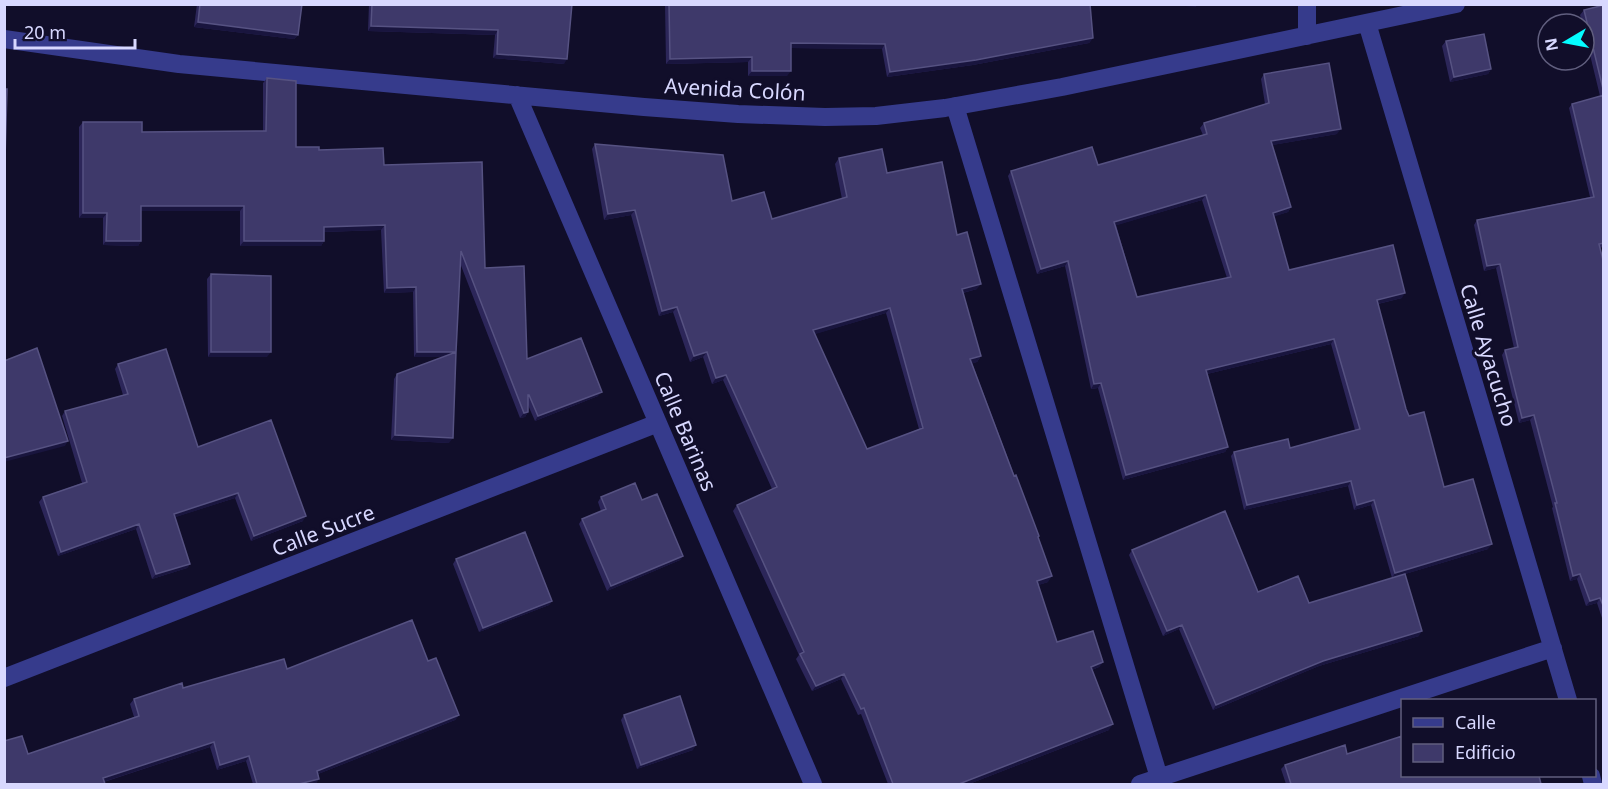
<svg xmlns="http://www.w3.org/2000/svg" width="1608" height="789" font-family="'Noto Sans',sans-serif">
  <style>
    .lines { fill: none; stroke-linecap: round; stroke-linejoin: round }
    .street { stroke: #363b8c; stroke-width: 18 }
    .wall { fill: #2c2659; fill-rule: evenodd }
    .shaded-wall { fill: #19153e }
    .building { fill: #3e396a; stroke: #565282; stroke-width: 1.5; fill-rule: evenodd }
    .labels { text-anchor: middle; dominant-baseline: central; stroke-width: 6; stroke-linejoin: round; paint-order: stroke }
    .street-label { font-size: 21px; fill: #d8d8ff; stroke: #110e2a }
  </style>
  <rect width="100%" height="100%" fill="#110e2a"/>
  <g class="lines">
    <!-- street -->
    <path class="street" d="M1367 23 1568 700
      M1307 36V4
      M4 39 179 64 644 107 738 114 825 117 876 116 945 108 1062 87 1456 4
      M517 95 813 784
      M955 106 1161 784
      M4 678 658 423
      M1591 776 1593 784
      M1140 784 1553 648"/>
  </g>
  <!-- wall -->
  <path class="wall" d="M197 4H302L298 35 294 39 194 27Z
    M369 4H572L564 64 493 58 495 35 368 31Z
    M665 4H1090L1093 38 1089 43 973 65 887 77 882 49 791 48 787 76H748V62L666 64Z
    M1604 5V244L1601 248H1600L1604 264V624L1597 603 1586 606 1577 579 1570 581 1552 508 1553 507 1530 420 1519 423 1502 355 1505 350 1514 348 1496 268 1484 271 1474 225 1477 220 1590 197 1569 108 1572 104 1600 96 1584 30V24H1583L1580 15 1584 10Z
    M1446 41 1491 69 1488 74 1450 82 1442 46Z
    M1264 74 1337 134 1272 145 1291 207 1288 212 1274 216 1289 270 1402 298 1378 304 1406 409 1444 487 1488 549 1405 574 1419 636 1319 666 1213 710 1179 629 1163 636 1129 555 1132 550 1258 592 1309 603 1392 578 1371 505 1354 510 1348 486 1244 510 1231 456 1234 452 1290 448 1355 430 1331 344 1207 374 1228 447 1225 452 1123 480 1098 388 1091 389 1065 266 1037 274 1008 176 1011 171 1098 165 1203 135 1200 128 1204 123 1265 104 1261 79ZM1202 200 1227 278 1137 297 1116 225Z
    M267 78 296 147 319 150 384 165 485 268 527 359 598 396 535 421 528 405V412L525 417 520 418 460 263 449 443 391 440 394 379 397 374 443 357H414L413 292 384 293 381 230 324 232V241L321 246H240V211H141V241L138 246 103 245V218H79V127L83 122 142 132 263 131V83Z
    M595 144 732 201 772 219 842 199 835 164 839 158 887 173 957 235 977 289 963 293 981 356 977 362 972 363 1038 538 1048 582 1038 585 1057 642 1103 662 1099 667 1092 670 1109 730 969 784H888L861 714 858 715 841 679 812 691 796 659 799 655 733 511 737 505 772 489 723 380 712 384 703 357 690 362 673 312 659 316 631 215 604 220 592 149ZM886 313 919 429 867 449 814 334Z
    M211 274 267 357H208L207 279Z
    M118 364 198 447 303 521 251 541 235 498 175 517 190 564 187 568 152 579 136 529 58 556 39 502 43 497 82 483 62 416 65 411 123 395 115 369Z
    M601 497 642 500 683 556 680 560 607 591 579 524 582 519 601 511 598 502Z
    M456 559 552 601 549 605 479 632 453 564Z
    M428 661 459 715 455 720 318 774 319 779 316 783 312 784H253L246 761 217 770 210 747 104 782 28 754 134 717 130 704 134 699 183 688 287 669Z
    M624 715 693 750 637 769 621 720Z
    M1347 754 1541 784H1286L1281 769 1285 765Z"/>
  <!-- shaded-wall -->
  <path class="shaded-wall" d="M1165 4H1197L1196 7Z
    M198 22 298 35 294 39 194 27Z
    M371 26 498 30 495 35 368 31Z
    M1093 38 1089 43 973 65 887 77 890 72Z
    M791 43 885 44 882 49 787 48Z
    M497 54 567 59 564 64 493 58Z
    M752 57 748 62 666 64 670 59Z
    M1491 69 1488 74 1450 82 1454 77Z
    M752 71H791L787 76H748Z
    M1341 129 1337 134 1267 146 1271 141Z
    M1206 195 1202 200 1111 227 1114 222Z
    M141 206H244L240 211H138Z
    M1291 207 1288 212 1270 218 1273 213Z
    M635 210 631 215 604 220 608 214Z
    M83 213H107L103 218H79Z
    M385 225 381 230 321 232 324 227Z
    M106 241H141L138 246 103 245Z
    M244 241H324L321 246H240Z
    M1068 261 1065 266 1037 274 1041 269Z
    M1500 264 1496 268 1484 271 1487 266Z
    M981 284 977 289 958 294 962 289Z
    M416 287 413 292 384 293 387 288Z
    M1405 293 1402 298 1373 305 1377 300Z
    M677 307 673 312 659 316 662 311Z
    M890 308 886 313 809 336 813 330Z
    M1334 339 1331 344 1203 375 1206 370Z
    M211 352H271L267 357H208Z
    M417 352H456L453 357H414Z
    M707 352 703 357 690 362 694 356Z
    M981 356 977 362 967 365 970 359Z
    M726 375 723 380 712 384 716 378Z
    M1101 383 1098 388 1091 389 1094 384Z
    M602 392 598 396 535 421 538 416Z
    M528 412 525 417 520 418 524 413Z
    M1534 415 1530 420 1519 423 1522 418Z
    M395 435 453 438 449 443 391 440Z
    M68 441 65 446 4 462V458Z
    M1228 447 1225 452 1123 480 1126 475Z
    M1351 481 1348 486 1244 510 1247 505Z
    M238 493 235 498 170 519 174 514Z
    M1374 500 1371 505 1354 510 1357 505Z
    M306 516 303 521 251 541 254 536Z
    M139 524 136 529 58 556 61 552Z
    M1492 544 1488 549 1392 578 1395 573Z
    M683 556 680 560 607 591 611 586Z
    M190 564 187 568 152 579 156 574Z
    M1580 574 1577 579 1570 581 1573 576Z
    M1052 576 1048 582 1033 587 1037 581Z
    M1600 598 1597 603 1586 606 1590 601Z
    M552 601 549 605 479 632 483 628Z
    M1182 625 1179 629 1163 636 1167 631Z
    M1422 631 1419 636 1319 666 1213 710 1216 705 1323 661Z
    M1103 662 1099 667 1087 672 1091 667Z
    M844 674 841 679 812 691 816 686Z
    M459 715 455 720 313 776 317 771Z
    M1113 724 1109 730 969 784H959Z
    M214 742 210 747 100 783 103 778Z
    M696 745 693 750 637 769 641 765Z
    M249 756 246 761 217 770 220 765Z
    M319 779 316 783 312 784H299Z"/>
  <!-- building -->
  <path class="building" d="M200 4H302L298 35 198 22Z
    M372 4H572L567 59 497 54 498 30 371 26Z
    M669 4H1090L1093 38 976 60 890 72 885 44 791 43V71H752V57L670 59Z
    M1604 5V93L1584 10Z
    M1484 34 1491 69 1454 77 1446 41Z
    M1329 63 1341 129 1271 141 1291 207 1273 213 1289 270 1393 245 1405 293 1377 300 1406 409 1409 416 1424 412 1444 487 1473 479 1492 544 1395 573 1374 500 1357 505 1351 481 1247 505 1234 452 1288 439 1290 448 1360 429 1334 339 1206 370 1228 447 1126 475 1101 383 1094 384 1068 261 1041 269 1011 171 1092 147 1098 165 1207 134 1204 123 1269 103 1264 74ZM1206 195 1231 277 1137 297 1114 222Z
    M267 78 296 81V147H319V150L383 148 384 165 482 162 485 268 524 266 527 359 581 338 602 392 538 416 529 395H528V412L524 413 461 251 456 352H417L416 287 387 288 385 225 324 227V241H244V206H141V241H106L107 213H83V122H142V132L266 131Z
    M4 89H7L5 159H4Z
    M1604 95V243L1599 244 1604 264V608L1600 598 1590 601 1580 574 1573 576 1555 503H1557L1534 415 1522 418 1505 350 1518 347 1500 264 1487 266 1477 220 1594 197 1572 104Z
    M595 144 723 155 732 201 764 192 772 219 847 197 839 158 882 149 887 173 942 162 957 235 967 232 981 284 962 289 981 356 970 359 1014 476 1016 475 1039 536 1038 537 1052 576 1037 581 1057 642 1093 631 1103 662 1091 667 1113 724 959 784H893L864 708 861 709 844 674 816 686 800 654 804 652 737 505 777 487 726 375 716 378 707 352 694 356 677 307 662 311 635 210 608 214ZM890 308 923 428 867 449 813 330Z
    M211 274 271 276V352H211Z
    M37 348 68 441 4 458V361Z
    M166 349 198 447 271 420 306 516 254 536 238 493 174 514 190 564 156 574 139 524 61 552 43 497 87 482 65 411 128 394 118 364Z
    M456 352 453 438 395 435 397 374Z
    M635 483 642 500 657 494 683 556 611 586 582 519 606 509 601 497Z
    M1225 511 1258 592 1298 576 1309 603 1405 574 1422 631 1323 661 1216 705 1182 625 1167 631 1132 550Z
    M525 532 552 601 483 628 456 559Z
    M412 620 428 661 436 658 459 715 317 771 319 779 299 784H257L249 756 220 765 214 742 103 778 105 784H4V741L22 736 28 754 139 716 134 699 182 683 183 688 284 659 287 669Z
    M680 696 696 745 641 765 624 715Z
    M1402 736V776H1539L1541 784H1291L1285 765 1345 745 1347 754Z"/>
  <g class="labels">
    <!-- street labels -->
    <g class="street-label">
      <text transform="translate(735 89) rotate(3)">Avenida Colón</text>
      <text transform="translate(1489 355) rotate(73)">Calle Ayacucho</text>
      <text transform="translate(686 431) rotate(67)">Calle Barinas</text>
      <text transform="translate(323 530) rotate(-21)">Calle Sucre</text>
    </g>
  </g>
  <!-- border -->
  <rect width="1608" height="789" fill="none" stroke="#d8d8ff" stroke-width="12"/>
  <!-- legend -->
  <rect x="1401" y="699" width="195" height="78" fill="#110e2a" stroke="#615f7f" stroke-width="1.5"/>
  <rect x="1413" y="718" width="30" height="9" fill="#363b8c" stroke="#615f7f" stroke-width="1.5"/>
  <text x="1455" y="729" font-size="18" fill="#d8d8ff">Calle</text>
  <rect x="1413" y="744" width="30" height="18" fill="#3e396a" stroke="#615f7f" stroke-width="1.5"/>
  <text x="1455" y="759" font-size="18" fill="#d8d8ff">Edificio</text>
  <!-- north arrow -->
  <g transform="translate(1566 42) rotate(260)"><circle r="28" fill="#110e2a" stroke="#615f7f" stroke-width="1.5"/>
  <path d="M0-4.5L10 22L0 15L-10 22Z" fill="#04fdff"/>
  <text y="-9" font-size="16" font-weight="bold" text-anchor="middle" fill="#d8d8ff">N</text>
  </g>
  <!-- scale -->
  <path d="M15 39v9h120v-9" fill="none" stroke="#d8d8ff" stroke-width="3"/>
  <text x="24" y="39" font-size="18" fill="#d8d8ff" stroke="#110e2a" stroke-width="4.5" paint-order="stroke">20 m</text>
</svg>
